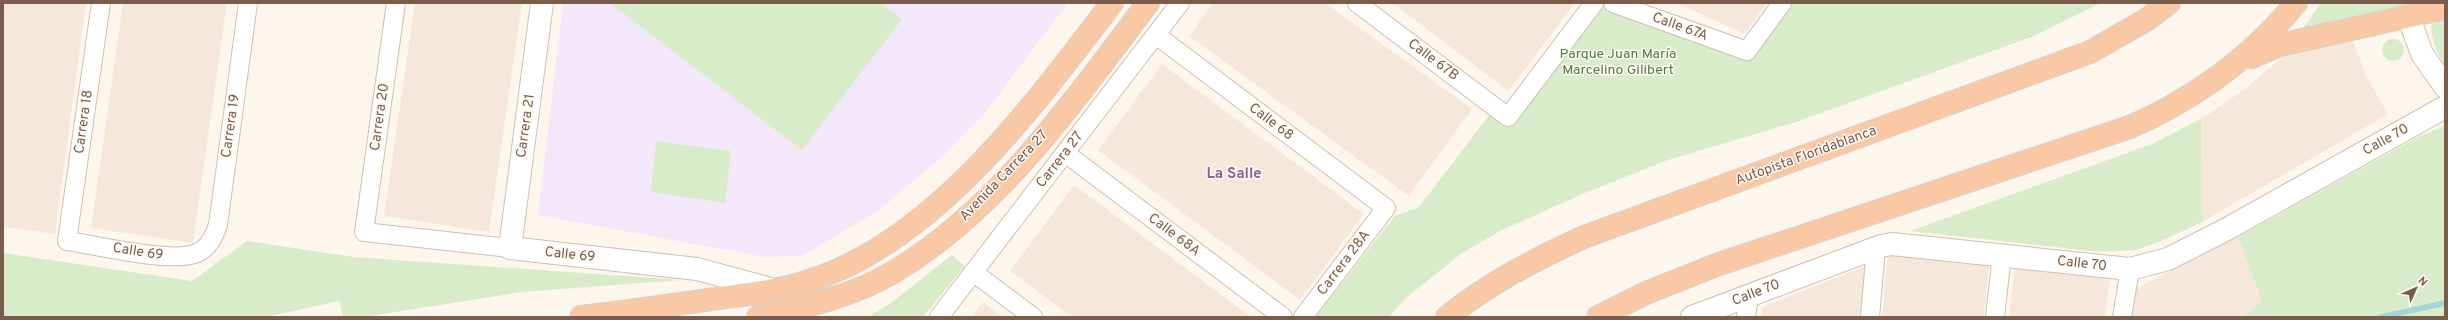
<svg xmlns="http://www.w3.org/2000/svg" width="2448" height="320" font-family="Overpass,sans-serif">
  <style>
    .residential { fill: #f5e8da }
    .education { fill: #f3e8fa }
    .green { fill: #d8ecc9 }
    .lines { fill: none; stroke-linecap: round; stroke-linejoin: round }
    .stream { stroke: #a5d3da; stroke-width: 5.5 }
    .minor-casing { stroke: #d1beb0; stroke-width: 20 }
    .tertiary-casing { stroke: #d1beb0; stroke-width: 24 }
    .trunk-casing { stroke: #dad1cd; stroke-width: 24 }
    .minor { stroke: #fff; stroke-width: 18 }
    .tertiary { stroke: #fff; stroke-width: 22 }
    .trunk { stroke: #f9c8a4; stroke-width: 22 }
    .labels { text-anchor: middle; dominant-baseline: central; stroke-width: 3; stroke-linejoin: round; paint-order: stroke }
    .street-label { font-size: 14px; fill: #7a5c4d; stroke: #fffaf3 }
    .park-label { font-size: 14px; fill: #537a41; stroke: #fffaf3 }
    .neighbourhood-label { font-size: 15px; font-weight: bold; fill: #846695; stroke: #fffaf3 }
  </style>
  <rect width="100%" height="100%" fill="#fdf6ec"/>
  <!-- residential -->
  <path class="residential" d="M3 3H86L55 234 3 227Z
    M123 3H227L193 243 91 228Z
    M415 3H522L489 232 384 216Z
    M1213 3H1325L1472 109 1409 196 1189 36Z
    M1393 3H1575L1508 91Z
    M1676 3H1767L1745 34Z
    M2351 35 2366 76 2388 114 2202 222 2201 119 2245 89 2287 53Z
    M1162 64 1364 214 1300 300 1098 150Z
    M1074 185 1251 317H1072L1010 271Z
    M2238 237 2262 301 2242 317H2131L2135 289Z
    M1888 253 1989 264 1984 317H1882Z
    M2015 265 2110 279 2105 317H2009Z
    M1866 266 1860 317H1761L1762 307Z
    M983 302 1003 317H972Z"/>
  <!-- education -->
  <path class="education" d="M563 3H1068L986 112 943 156 879 210 802 256 764 257 538 215Z"/>
  <!-- green -->
  <path class="green" d="M610 3H880L902 19 802 150Z
    M1793 3H2101L2034 36 1796 122 1668 160 1585 193 1500 231 1462 253 1407 297 1389 317H1315L1395 216 1419 207 1490 114 1510 127 1602 7 1749 61Z
    M2321 3H2413L2303 28Z
    M2445 16V65C2436 52 2432 41 2431 26L2437 19Z
    M2382 50a11 11 0 1 1 22 0a11 11 0 1 1-22 0Z
    M2201 119 2202 222 2161 241 2137 250 2120 251 2099 252 1910 231 2152 144Z
    M2445 126V317H2242L2262 301 2238 237 2420 136Z
    M656 141 731 151 725 203 651 192Z
    M247 241 354 257 682 280 522 292 364 317H343L339 301 266 317H3V253L192 281Z
    M952 255 965 266 923 317H868L891 303Z"/>
  <g class="lines">
    <!-- stream -->
    <path class="stream" d="M2381 317 2445 303"/>
    <defs>
      <path id="minor" d="M101 3 67 241C96 245 172 264 197 253 209 248 214 236 218 225L248 3
        M396 3 364 232 510 248
        M1357 3 1508 117 1594 3
        M1613 3 1747 51 1782 3
        M1156 35 1386 208 1303 317
        M1065 153 1283 317
        M973 272 1033 317
        M939 317 1180 3
        M1746 317 1749 296
        M1870 317 1876 248
        M1995 317 2002 255
        M2122 317 2130 269"/>
      <path id="tertiary" d="M542 3 510 248 697 269 774 290
        M2409 18 2422 54 2445 87
        M1692 317 1881 246 1892 244 2130 269 2168 259 2227 229 2445 107"/>
      <path id="trunk" d="M2252 57 2280 45 2445 8
        M581 317C628 311 674 305 720 298 749 294 778 291 806 282 934 243 1034 105 1112 3
        M758 317C803 307 851 297 892 273 999 210 1074 100 1148 3
        M1447 317C1489 283 1536 259 1584 237L2090 52 2146 20 2169 3
        M1598 317 1646 293 1719 264 2130 127C2196 98 2250 59 2296 3"/>
    </defs>
    <!-- minor casing -->
    <use href="#minor" class="minor-casing"/>
    <!-- tertiary casing -->
    <use href="#tertiary" class="tertiary-casing"/>
    <!-- trunk casing -->
    <use href="#trunk" class="trunk-casing"/>
    <!-- minor -->
    <use href="#minor" class="minor"/>
    <!-- tertiary -->
    <use href="#tertiary" class="tertiary"/>
    <!-- trunk -->
    <use href="#trunk" class="trunk"/>
  </g>
  <g class="labels">
    <!-- street labels -->
    <g class="street-label">
      <text transform="translate(1680 27) rotate(20)">Calle 67A</text>
      <text transform="translate(1433 60) rotate(37)">Calle 67B</text>
      <text transform="translate(380 117) rotate(-82)">Carrera 20</text>
      <text transform="translate(84 122) rotate(-82)">Carrera 18</text>
      <text transform="translate(1271 122) rotate(37)">Calle 68</text>
      <text transform="translate(231 126) rotate(-82)">Carrera 19</text>
      <text transform="translate(526 126) rotate(-82)">Carrera 21</text>
      <text transform="translate(2386 140) rotate(-29)">Calle 70</text>
      <text transform="translate(1806 156) rotate(-20)">Autopista Floridablanca</text>
      <text transform="translate(1060 160) rotate(-52)">Carrera 27</text>
      <text transform="translate(1004 176) rotate(-46)">Avenida Carrera 27</text>
      <text transform="translate(1174 235) rotate(37)">Calle 68A</text>
      <text transform="translate(138 252) rotate(9)">Calle 69</text>
      <text transform="translate(570 255) rotate(6)">Calle 69</text>
      <text transform="translate(1344 263) rotate(-53)">Carrera 28A</text>
      <text transform="translate(2082 264) rotate(6)">Calle 70</text>
      <text transform="translate(1756 293) rotate(-21)">Calle 70</text>
    </g>
    <!-- park labels -->
    <g class="park-label">
      <text x="1618" y="54">Parque Juan María<tspan x="1618" dy="16">Marcelino Gilibert</tspan></text>
    </g>
    <!-- neighbourhood labels -->
    <g class="neighbourhood-label">
      <text x="1234" y="174">La Salle</text>
    </g>
  </g>
  <!-- border -->
  <rect width="2448" height="320" fill="none" stroke="#7a5c4d" stroke-width="8"/>
  <!-- north arrow -->
  <g transform="translate(2416 288) rotate(45)" stroke="#fffaf3" stroke-width="3" paint-order="stroke">
  <path d="M0-3L7 15L0 10L-7 15Z" fill="#7a5c4d"/>
  <text y="-6" font-size="11" font-weight="bold" text-anchor="middle" fill="#7a5c4d">N</text>
  </g>
</svg>
